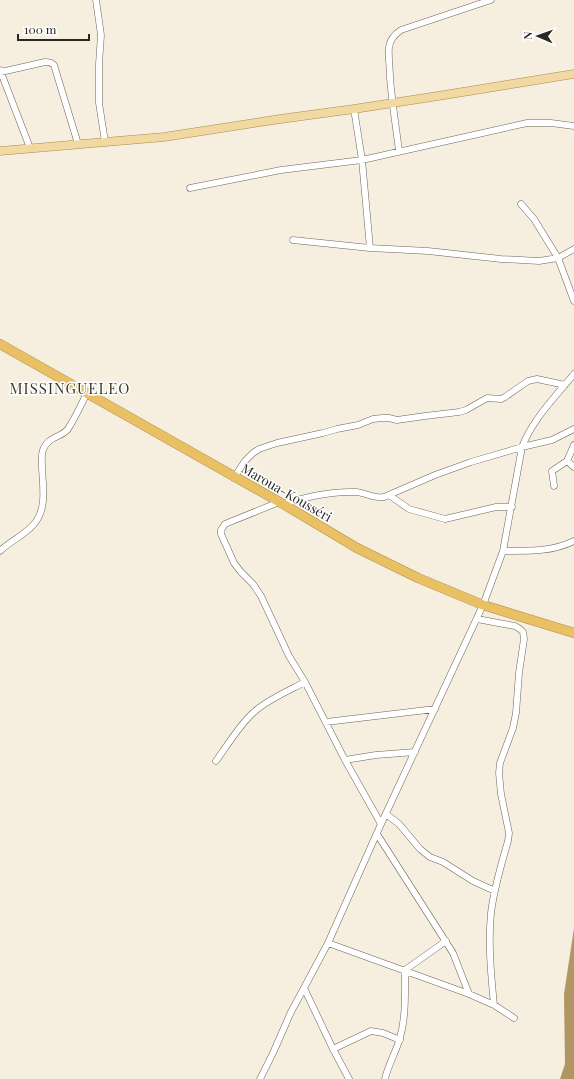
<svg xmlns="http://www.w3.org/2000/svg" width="574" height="1079" font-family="'Playfair Display',serif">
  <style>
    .water { fill: #af9662 }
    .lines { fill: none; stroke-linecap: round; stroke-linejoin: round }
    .minor-casing { stroke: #6b6557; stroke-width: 7 }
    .major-casing { stroke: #a78b4e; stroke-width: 9 }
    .highway-casing { stroke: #a78b4e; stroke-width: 10 }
    .minor { stroke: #fff; stroke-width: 6 }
    .major { stroke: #f2d9a3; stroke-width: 8 }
    .highway { stroke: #eac065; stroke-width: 9 }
    .labels { text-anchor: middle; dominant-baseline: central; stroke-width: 3; stroke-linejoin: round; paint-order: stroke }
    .street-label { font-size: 13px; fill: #2b2822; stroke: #fff }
    .quarter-label { font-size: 15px; letter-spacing: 1px; fill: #3b3528; stroke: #fff }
  </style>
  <rect width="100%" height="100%" fill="#f6eede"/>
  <!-- water -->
  <path class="water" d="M574 928V1079H560L565 1064 564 994Z"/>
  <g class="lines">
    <defs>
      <path id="minor" d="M96 0 101 35 99 64V103L105 142
        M0 70 30 148
        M1 72 45 62C49 62 51 62 54 65L78 144
        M354 109 362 160 370 248
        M399 151C396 127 392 102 390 78 390 68 388 57 389 47 390 40 395 34 401 30L491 0
        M190 188 281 170 362 160 527 123H551L574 126
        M521 204 534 219 558 258 574 301
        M293 240 370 248 428 251 501 259 539 261 558 258 574 249
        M567 461 574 467
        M234 478 245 461 253 453 259 449 277 443 323 433 337 429 358 425 373 419 382 418H389L397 420 425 416 459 412 466 410 487 398 501 399 505 397 528 381 537 379 565 385
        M554 486 552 471 567 461 574 445
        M389 495 409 509 445 519 496 507H512
        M279 502 225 524 221 530V534L234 563 241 572 253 584 261 596 289 656 305 682 345 760 381 824
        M283 504C307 497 331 491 356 492 366 493 375 499 384 497L435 475 471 462 522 447 552 440 574 429
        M0 551C10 541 25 535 34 524 47 509 43 487 42 468 42 462 41 455 43 450 48 436 61 438 68 429 75 418 81 405 87 393
        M503 551C528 551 552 552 574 541
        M477 619 515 626 520 629 523 632 524 639 519 673 516 713 513 728 500 763 499 773 501 794 509 833 508 841C501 865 494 888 491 913 488 943 491 975 494 1005
        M326 722 435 709
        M345 760 376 755 415 752
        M216 761C227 746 240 724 254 712 267 700 290 690 305 682
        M386 814 399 824 420 849 430 857 443 862 473 881 495 891
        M377 834 453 953 469 994
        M328 943 469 994 494 1005 514 1018
        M333 1049 371 1031 383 1033 400 1040
        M260 1079 273 1053 291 1012 304 988
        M349 1079 333 1049 304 988 328 943 381 824 483 605 503 551 522 447C533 419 555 397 574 374
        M385 1079C388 1065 396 1052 400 1038 406 1017 405 993 405 970L446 941"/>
      <path id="major" d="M0 151 164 137 280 119 354 109 438 96 574 74"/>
      <path id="highway" d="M0 344 283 504 357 548 418 578 483 605 574 633"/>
    </defs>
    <!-- minor casing -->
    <use href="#minor" class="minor-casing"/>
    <!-- major casing -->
    <use href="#major" class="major-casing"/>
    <!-- highway casing -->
    <use href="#highway" class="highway-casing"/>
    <!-- minor -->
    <use href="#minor" class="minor"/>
    <!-- major -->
    <use href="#major" class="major"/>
    <!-- highway -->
    <use href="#highway" class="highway"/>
  </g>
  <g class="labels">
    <!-- street labels -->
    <g class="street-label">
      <text transform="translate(287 492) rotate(30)">Maroua-Kousséri</text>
    </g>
    <!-- quarter labels -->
    <g class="quarter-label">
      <text x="70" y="388">MISSINGUELEO</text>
    </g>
  </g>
  <!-- north arrow -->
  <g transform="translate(538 36) rotate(272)" stroke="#ffffff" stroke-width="3" paint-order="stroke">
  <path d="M0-3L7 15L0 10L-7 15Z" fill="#2b2822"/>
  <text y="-6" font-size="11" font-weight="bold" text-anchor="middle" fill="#2b2822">N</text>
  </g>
  <!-- scale -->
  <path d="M18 34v6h71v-6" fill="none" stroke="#2b2822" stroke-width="2"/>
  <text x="24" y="34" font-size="12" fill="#2b2822" stroke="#ffffff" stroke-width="3" paint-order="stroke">100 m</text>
</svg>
